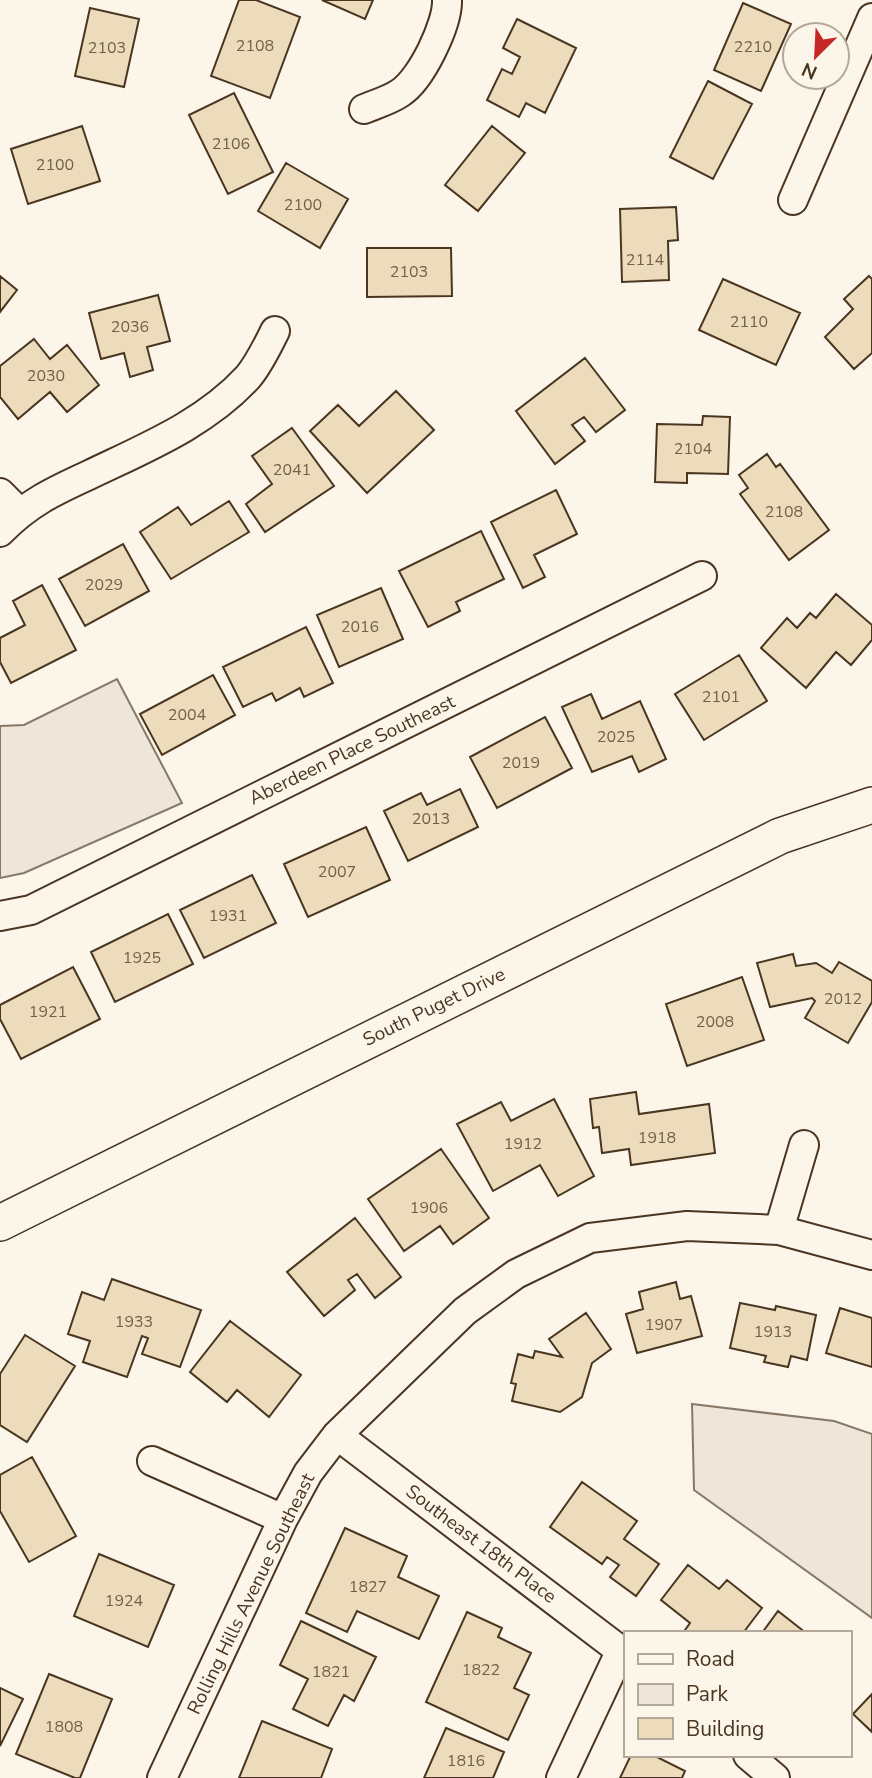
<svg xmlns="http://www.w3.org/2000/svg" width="872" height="1778" font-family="'Nunito Sans',sans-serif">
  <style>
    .green { fill: #ede6d9; stroke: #887966; stroke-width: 2 }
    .building { fill: #ecdcbc; stroke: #4a3520; stroke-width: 2 }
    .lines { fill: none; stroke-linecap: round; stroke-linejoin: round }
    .minor-casing { stroke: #4a3520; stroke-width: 32 }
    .tertiary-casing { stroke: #4a3520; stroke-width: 38 }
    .minor { stroke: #fbf6e9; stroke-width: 28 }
    .tertiary { stroke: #fbf6e9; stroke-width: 35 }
    .labels { text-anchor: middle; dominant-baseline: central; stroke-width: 5; stroke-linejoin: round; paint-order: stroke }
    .number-label { font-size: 16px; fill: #725f47 }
    .street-label { font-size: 19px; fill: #4a3520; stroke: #fbf6e9 }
  </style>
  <rect width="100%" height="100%" fill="#fbf6e9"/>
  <!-- green -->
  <path class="green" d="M117 679 182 803 24 873 0 878V726L24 725Z
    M692 1404 834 1421 872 1434V1618L694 1490Z"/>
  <!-- building -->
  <path class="building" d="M239 0H256L300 17 270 98 211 76Z
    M322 0H373L365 19Z
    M743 3 791 24 761 91 714 70Z
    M90 8 139 19 124 87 75 76Z
    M517 19 576 48 545 113 526 103 519 117 487 100 502 69 512 74 520 57 503 48Z
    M708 81 752 104 713 179 670 157Z
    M234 93 273 172 228 194 189 115Z
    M82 126 100 181 28 204 11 149Z
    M492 126 525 153 478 211 445 185Z
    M286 163 348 199 320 248 258 211Z
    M676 207 678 240 668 241 669 280 622 282 620 209Z
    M367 248H451L452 296 367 297Z
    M0 276 17 290 0 312Z
    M869 276 872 279V353L854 369 825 337 853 309 844 299Z
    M723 279 800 313 776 365 699 330Z
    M158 295 170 341 147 347 153 370 130 377 124 353 101 359 89 313Z
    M34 339 50 359 67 345 99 385 67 412 50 392 18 419 0 397V366Z
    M585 358 625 410 596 432 584 417 572 425 585 441 555 464 516 411Z
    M396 391 434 430 367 493 310 431 338 405 359 426Z
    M703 416 730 417 728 474 687 473V483L655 482 657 424 702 425Z
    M292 428 334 486 265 532 246 504 272 484 252 456Z
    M767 454 776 467 780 464 829 530 789 560 740 494 748 488 739 475Z
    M556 490 577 534 534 555 545 577 523 588 491 522Z
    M229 501 249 532 171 579 140 532 178 507 191 525Z
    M481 531 504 579 456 602 460 611 428 627 399 571Z
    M123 544 149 591 85 626 59 579Z
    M42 585 76 650 11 683 0 662V638L25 625 13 601Z
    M381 588 403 639 339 667 317 615Z
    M836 594 872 625V640L851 665 836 652 806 688 761 648 787 618 797 628 810 613 816 618Z
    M306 627 333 683 304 697 300 688 276 701 272 693 243 707 223 667Z
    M739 655 767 701 704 740 675 694Z
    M213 675 235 715 162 755 140 714Z
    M591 694 602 719 640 701 666 759 639 772 632 756 592 772 562 707Z
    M545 717 572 768 497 808 470 757Z
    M460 789 478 827 408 861 384 811 421 793 427 805Z
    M366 827 390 880 308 917 284 864Z
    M252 875 276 923 204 958 180 910Z
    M168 914 193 964 115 1002 91 952Z
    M793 954 796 966 816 963 832 973 839 962 872 981V1002L848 1043 805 1018 815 1001 812 998 770 1007 757 963Z
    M73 967 100 1019 21 1059 0 1019V1005Z
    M742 977 764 1040 687 1066 666 1004Z
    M636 1092 639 1114 709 1104 715 1153 631 1165 629 1149 602 1153 599 1127 593 1128 590 1099Z
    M554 1099 594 1176 558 1196 540 1165 493 1191 457 1124 501 1102 511 1121Z
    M441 1149 489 1218 453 1244 440 1226 404 1251 368 1199Z
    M355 1218 401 1277 375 1298 357 1274 348 1280 355 1290 324 1316 287 1272Z
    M112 1279 201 1310 180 1367 142 1354 148 1338 142 1336 127 1377 83 1362 90 1341 68 1334 82 1292 104 1300Z
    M676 1282 680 1299 691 1296 702 1336 637 1353 626 1314 643 1309 639 1292Z
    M740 1303 775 1310 776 1306 816 1315 807 1360 791 1356 788 1367 764 1362 766 1356 730 1348Z
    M840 1308 872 1318V1367L826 1353Z
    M586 1313 611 1349 592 1363 582 1397 560 1412 512 1401 516 1384 511 1383 518 1354 533 1358 535 1351 562 1357 549 1339Z
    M230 1321 301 1375 269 1417 237 1390 227 1402 190 1372Z
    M25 1335 75 1366 27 1442 0 1425V1374Z
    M32 1457 76 1536 29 1562 0 1511V1475Z
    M582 1482 637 1521 624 1539 659 1564 636 1596 610 1577 619 1565 607 1557 602 1564 550 1527Z
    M345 1528 407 1556 398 1577 439 1596 419 1639 357 1611 347 1632 306 1613Z
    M99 1554 174 1585 148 1647 74 1616Z
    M688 1565 719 1589 727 1580 762 1608 743 1633H683L690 1623 661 1600Z
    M778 1611 806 1633H762Z
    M467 1612 502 1628 498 1637 531 1653 514 1688 529 1695 508 1740 426 1702Z
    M301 1621 376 1657 354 1701 344 1695 328 1726 293 1709 308 1679 280 1665Z
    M49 1674 112 1699 80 1778H75L16 1754Z
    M0 1688 23 1699 0 1746Z
    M872 1694V1732L853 1714Z
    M262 1721 332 1749 321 1778H239Z
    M446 1728 504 1752 493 1778H424Z
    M631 1755H653L685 1771 682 1778H620Z"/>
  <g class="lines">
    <defs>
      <path id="minor" d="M364 109C376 104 390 100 400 93 421 80 448 24 447 0
        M793 200 872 18
        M0 493 19 512
        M0 532C28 503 54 491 89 475 145 448 205 424 248 377 259 364 267 347 275 331
        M0 916 31 910 702 576
        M779 1230 804 1145
        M337 1435 625 1654
        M152 1461 283 1519
        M748 1755 775 1778
        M162 1778 283 1519 308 1473 337 1435 465 1311 516 1274 590 1238 687 1226 779 1230 872 1255
        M561 1778 621 1650"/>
      <path id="tertiary" d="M0 1223 780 836 872 805"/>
    </defs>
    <!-- minor casing -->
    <use href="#minor" class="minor-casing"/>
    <!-- tertiary casing -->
    <use href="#tertiary" class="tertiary-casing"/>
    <!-- minor -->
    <use href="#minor" class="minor"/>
    <!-- tertiary -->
    <use href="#tertiary" class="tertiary"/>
  </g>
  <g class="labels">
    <!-- number labels -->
    <g class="number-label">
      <text x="255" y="46">2108</text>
      <text x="753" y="47">2210</text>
      <text x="107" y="48">2103</text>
      <text x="231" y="144">2106</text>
      <text x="55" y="165">2100</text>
      <text x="303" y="205">2100</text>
      <text x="645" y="260">2114</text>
      <text x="409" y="272">2103</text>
      <text x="749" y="322">2110</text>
      <text x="130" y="327">2036</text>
      <text x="46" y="376">2030</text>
      <text x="693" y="449">2104</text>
      <text x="292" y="470">2041</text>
      <text x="784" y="512">2108</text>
      <text x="104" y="585">2029</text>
      <text x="360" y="627">2016</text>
      <text x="721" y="697">2101</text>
      <text x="187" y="715">2004</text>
      <text x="616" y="737">2025</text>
      <text x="521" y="763">2019</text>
      <text x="431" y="819">2013</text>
      <text x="337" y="872">2007</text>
      <text x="228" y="916">1931</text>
      <text x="142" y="958">1925</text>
      <text x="843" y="999">2012</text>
      <text x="48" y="1012">1921</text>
      <text x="715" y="1022">2008</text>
      <text x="657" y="1138">1918</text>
      <text x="523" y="1144">1912</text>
      <text x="429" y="1208">1906</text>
      <text x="134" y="1322">1933</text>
      <text x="664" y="1325">1907</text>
      <text x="773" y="1332">1913</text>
      <text x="368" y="1587">1827</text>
      <text x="124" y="1601">1924</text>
      <text x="481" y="1670">1822</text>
      <text x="331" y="1672">1821</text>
      <text x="64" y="1727">1808</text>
      <text x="466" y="1761">1816</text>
    </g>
    <!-- street labels -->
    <g class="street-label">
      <text transform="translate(352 750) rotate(-26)">Aberdeen Place Southeast</text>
      <text transform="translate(434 1007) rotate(-26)">South Puget Drive</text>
      <text transform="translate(481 1544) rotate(37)">Southeast 18th Place</text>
      <text transform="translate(251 1594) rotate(-64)">Rolling Hills Avenue Southeast</text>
    </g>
  </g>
  <!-- legend -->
  <rect x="624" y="1631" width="228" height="126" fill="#fbf6e9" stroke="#b4a999" stroke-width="2"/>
  <rect x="638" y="1654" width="35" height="10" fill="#fbf6e9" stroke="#b4a999" stroke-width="2"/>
  <text x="686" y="1666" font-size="21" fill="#4a3520">Road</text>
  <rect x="638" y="1684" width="35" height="21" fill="#ede6d9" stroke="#b4a999" stroke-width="2"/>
  <text x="686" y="1701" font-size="21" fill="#4a3520">Park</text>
  <rect x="638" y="1718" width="35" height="21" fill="#ecdcbc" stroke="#b4a999" stroke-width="2"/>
  <text x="686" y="1736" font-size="21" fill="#4a3520">Building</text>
  <!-- north arrow -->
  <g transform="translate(816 56) rotate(204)"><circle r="33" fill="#fbf6e9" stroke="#b4a999" stroke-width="2"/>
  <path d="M0-5L12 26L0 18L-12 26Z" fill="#c62828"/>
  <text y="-10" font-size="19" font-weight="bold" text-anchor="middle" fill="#4a3520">N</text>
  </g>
</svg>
